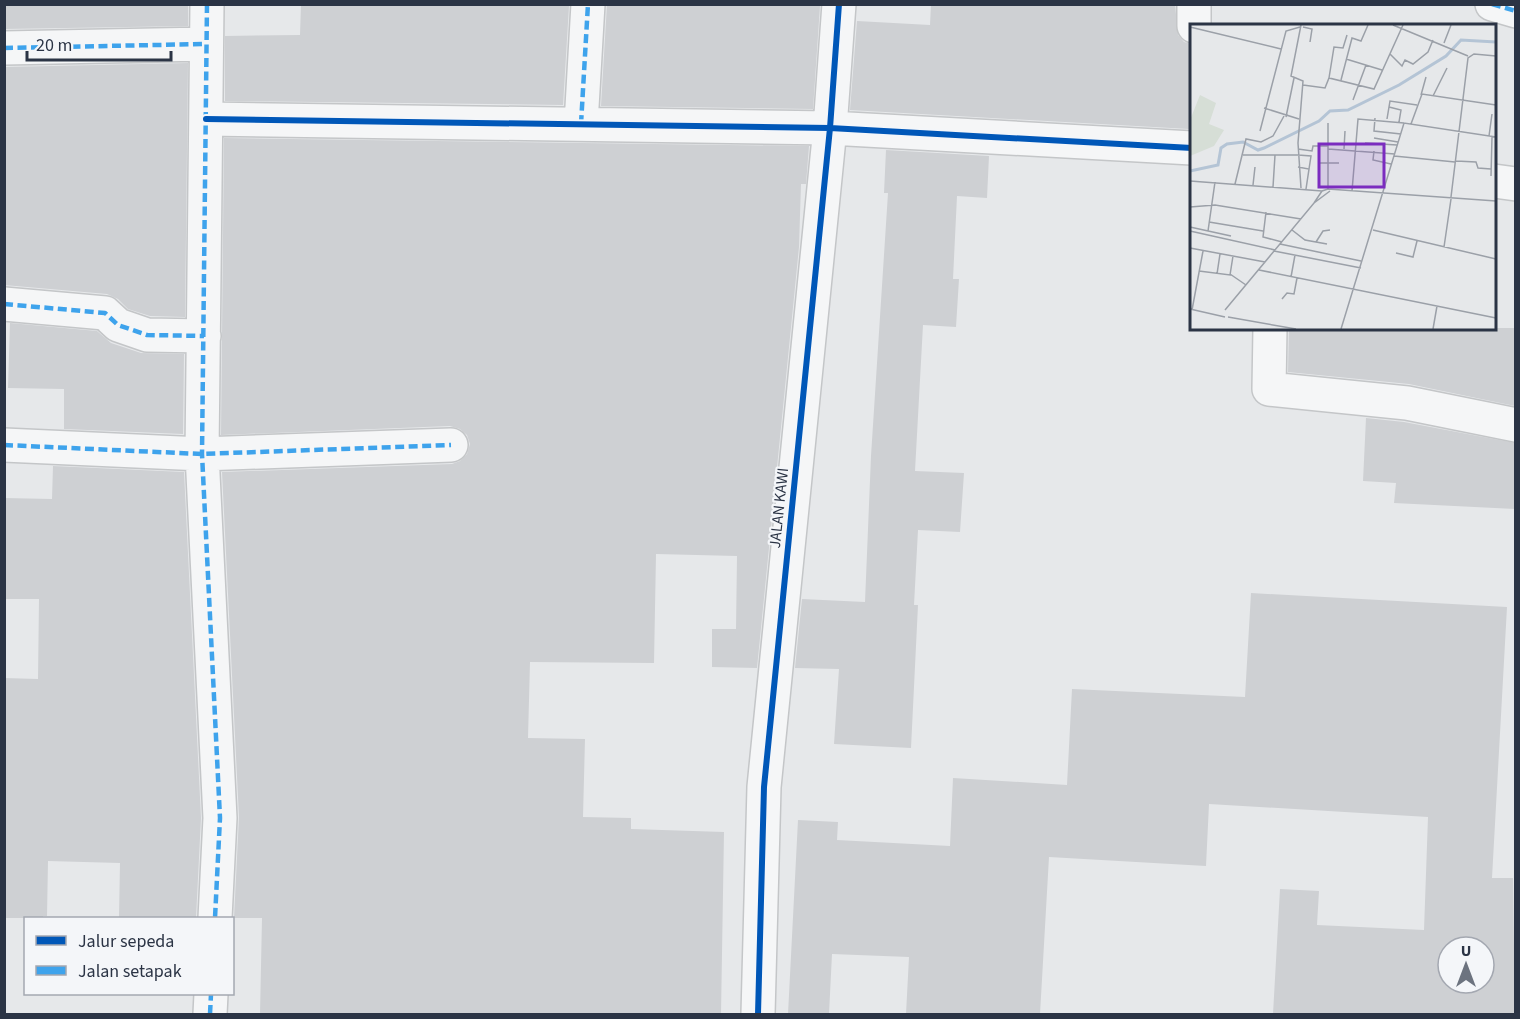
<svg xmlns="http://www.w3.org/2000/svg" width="1520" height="1019" font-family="'Source Sans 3',sans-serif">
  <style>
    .building { fill: #ced0d3; fill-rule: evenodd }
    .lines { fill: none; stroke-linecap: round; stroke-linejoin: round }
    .minor-casing { stroke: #c4c6c8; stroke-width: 36 }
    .minor { stroke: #f5f6f7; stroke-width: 33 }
    .quiet { stroke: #3ea3ec; stroke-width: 4.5; stroke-dasharray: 9 4.5; stroke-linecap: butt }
    .cycleway-casing { stroke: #f4f6f9; stroke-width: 10 }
    .cycleway { stroke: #0057b8; stroke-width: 6 }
    .labels { text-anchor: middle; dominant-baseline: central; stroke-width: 4.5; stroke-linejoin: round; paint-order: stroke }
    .street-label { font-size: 16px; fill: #2b3445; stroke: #f4f6f9 }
    .inset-river { fill: none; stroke: #b4c4d5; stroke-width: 3 }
    .inset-road { fill: none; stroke: #9ba0a8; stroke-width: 1.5 }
    .view { fill: #7b2cbf; fill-opacity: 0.15; stroke: #7b2cbf; stroke-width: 3 }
    .inset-edge { fill: none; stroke: #2b3445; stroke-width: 3 }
  </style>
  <rect width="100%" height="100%" fill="#e6e8ea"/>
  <!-- building -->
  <path class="building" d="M4 4H188V26L4 29Z
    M301 4 569 6 563 105 225 101V36L300 35Z
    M607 4 820 6 813 109 601 106Z
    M931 4H1175L1178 35 1184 42 1191 44 1189 129 850 110 857 21 930 25Z
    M188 63 185 317 150 316 128 309 118 299 107 294 4 285V67Z
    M224 138 809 146 806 184H801L799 247 757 668 712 667V629H736L737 556 656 554 654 663 530 662 528 738 585 739 583 817 631 818V829L724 832 721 1014H260L262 918H234L239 817 222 472 452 464 460 461 467 454 470 444 467 435 460 429 450 426 221 435Z
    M886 150 989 156 987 198 957 196 953 279H959L956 327 923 325 915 471 964 473 960 532 918 530 914 605H918L911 748 834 744 839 669 795 668 802 599 865 602 871 456 888 193H884Z
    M10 323 97 331 111 343 141 353 184 354 183 434 64 429V389L8 388Z
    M1289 328H1515V406L1409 384 1288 372Z
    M1366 418 1404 422 1515 443V509L1394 503 1396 483 1363 481Z
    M53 466 184 472 201 818 196 918H119L120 863 48 861 47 916H43V918H4V678L38 679 39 599H4V498L52 499Z
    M1251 593 1507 607 1492 878H1513L1515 1014H1273L1280 889 1319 891 1317 925 1424 930 1428 817 1209 804 1206 866 1049 857 1040 1014H906L909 957 832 954 829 1014H788L798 820 838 822 837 840 950 846 953 778 1067 785 1072 689 1245 697ZM1448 947H1484V983H1448Z"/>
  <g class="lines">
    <defs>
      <path id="minor" d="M207 4 202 454 220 818 215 918
        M1492 4 1516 11
        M1194 26V4
        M4 48 206 44
        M206 119 830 128 1192 148
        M581 124 588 4
        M1494 181 1516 184
        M4 304 105 313 118 325 147 335 204 336
        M1270 328 1269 389 1407 403 1516 425
        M4 445 202 454 451 445
        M210 1014 211 994
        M758 1014 764 787 830 128 839 4"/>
    </defs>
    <!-- minor casing -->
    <use href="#minor" class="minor-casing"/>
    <!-- minor -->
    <use href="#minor" class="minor"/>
    <!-- quiet -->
    <path class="quiet" d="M207 4 202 454 220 818 215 918
      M1492 4 1516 11
      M4 48 206 44
      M581 124 588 4
      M4 304 105 313 118 325 147 335 204 336
      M4 445 202 454 451 445
      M210 1014 211 994"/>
    <defs>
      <path id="cycleway" d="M206 119 830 128 1192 148
        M758 1014 764 787 830 128 839 4"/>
    </defs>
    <!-- cycleway casing -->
    <use href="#cycleway" class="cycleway-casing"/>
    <!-- cycleway -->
    <use href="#cycleway" class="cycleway"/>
  </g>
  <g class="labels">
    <!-- street labels -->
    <g class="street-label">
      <text transform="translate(779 508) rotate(-84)">JALAN KAWI</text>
    </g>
  </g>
  <!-- overview -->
  <g transform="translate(1190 24)">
    <rect width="306" height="306" fill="#e6e8ea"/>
    <path d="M10 71 26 79 19 100 34 106 24 122 0 132V96Z" fill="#d6ded6"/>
    <path class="inset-river" d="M0 147 28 141 31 124 37 120 53 118 68 126 74 124 129 97 140 87 158 86 209 61 256 32 271 16 306 18"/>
    <path class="inset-road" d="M203 1 278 32M0 3 91 25M113 3 122 5 120 18M254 19 261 1M200 30 212 42 215 36 223 40 238 28 243 16M156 35 192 46M139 54 144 23 153 24 157 11M151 56 162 14 171 17 178 1M113 61 135 64 139 54 184 65 213 1M231 71 236 53M243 72 257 44M163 76 176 41M199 83 211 86 209 98M74 84 109 95M96 93 104 54M185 94 184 107 211 110M197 95 200 77 227 81M221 100 232 70 306 81M70 107 96 7 110 3M299 112 302 90M184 114 208 118M175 119 207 121M108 125 122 127 123 122H138M138 125 205 130M154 125 155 107M184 127 183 136 201 140M53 131H108M108 131 121 132 119 145M204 132 265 138M266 137 286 138 288 144 301 145M129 139H149M108 143 119 145 116 165M301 152 302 113M0 157 132 167M45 160 56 115 71 118 83 112 94 92M63 161 65 143M83 163 85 131M111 164 108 119 113 57 101 52 111 1M138 165V99M162 167 168 95 214 99M261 173 278 34 284 30 306 32M124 179 132 167 138 165 306 177M0 183 25 181 111 195M76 188 73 213 92 218M19 198 73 207M0 203 41 212M102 206 115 216 137 220M183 206 306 235M0 207 85 226M18 207 25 158M126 218 133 207 140 206M90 220 171 237M254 223 261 175M0 224 75 238M84 227 171 244M206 229 223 233 227 217M69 246 306 294M9 247 40 251 43 232M27 250 30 230M40 250 56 261M101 253 105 231M92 275 97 269 104 270 107 254M0 285 35 293M2 286 13 227M35 286 124 179 140 167M38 293 106 305M151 305 214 99 306 113M243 305 247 282"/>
    <path class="view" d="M129 120H194V163H129Z"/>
    <rect width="306" height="306" class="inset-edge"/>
  </g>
  <!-- border -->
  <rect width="1520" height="1019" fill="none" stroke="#2b3445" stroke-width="12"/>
  <!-- legend -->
  <rect x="24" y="917" width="210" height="78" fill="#f4f6f9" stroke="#a4a8b1" stroke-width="1.5"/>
  <rect x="36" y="936" width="30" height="9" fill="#0057b8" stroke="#a4a8b1" stroke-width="1.5"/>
  <text x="78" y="947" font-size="18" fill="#2b3445">Jalur sepeda</text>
  <rect x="36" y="966" width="30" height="9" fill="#3ea3ec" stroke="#a4a8b1" stroke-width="1.5"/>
  <text x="78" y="977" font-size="18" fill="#2b3445">Jalan setapak</text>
  <!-- north arrow -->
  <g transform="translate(1466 965)"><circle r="28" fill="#f4f6f9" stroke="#a4a8b1" stroke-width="1.5"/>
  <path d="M0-4.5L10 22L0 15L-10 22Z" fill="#6c737f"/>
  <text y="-9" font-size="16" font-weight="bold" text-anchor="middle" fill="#2b3445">U</text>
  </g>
  <!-- scale -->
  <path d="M27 51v9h144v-9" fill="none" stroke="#2b3445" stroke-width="3"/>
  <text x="36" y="51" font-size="18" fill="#2b3445" stroke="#f4f6f9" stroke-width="4.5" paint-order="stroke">20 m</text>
</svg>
